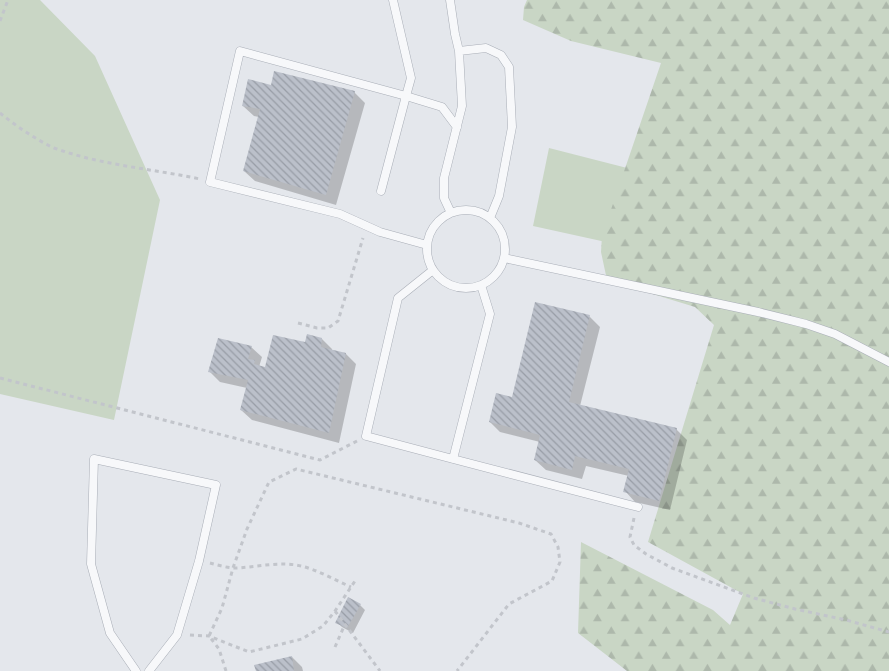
<svg xmlns="http://www.w3.org/2000/svg" width="889" height="671" font-family="Helvetica,sans-serif">
  <style>
    .grass { fill: #c9d6c5 }
    .forest { fill: url(#forest-firs) }
    .shadow { fill: #0003 }
    .building { fill: url(#building-back-hatch) }
    .lines { fill: none; stroke-linecap: round; stroke-linejoin: round }
    .service-casing { stroke: #a9aeb7; stroke-width: 9 }
    .path { stroke: #c2c5cb; stroke-width: 3; stroke-dasharray: 4 4; stroke-linecap: butt }
    .service { stroke: #f7f8fa; stroke-width: 8 }
  </style>
  <defs>
    <pattern id="forest-firs" width="22" height="20" patternUnits="userSpaceOnUse" patternTransform="scale(1.25)"><rect width="22" height="20" fill="#c9d6c5"/><path d="M5 1l3.5 6h-7zM16 11l3.5 6h-7z" fill="#adb8ab"/></pattern>
    <pattern id="building-back-hatch" width="6" height="6" patternUnits="userSpaceOnUse" patternTransform="scale(1.25)"><rect width="6" height="6" fill="#bbc0ca"/><path d="M-1 5l2 2M0 0l6 6M5-1l2 2" fill="none" stroke="#989da6"/></pattern>
  </defs>
  <rect width="100%" height="100%" fill="#e4e7ec"/>
  <!-- grass -->
  <path class="grass" d="M0 0H40L95 56 160 200 114 420 0 394Z
    M549 148 631 169 615 244 533 226Z"/>
  <!-- forest -->
  <path class="forest" d="M527 0H889V671H627L578 633 581 542 713 610 730 625 743 594 648 542 714 325 695 307 607 280 601 252 602 236 661 63 571 41 523 20 524 7Z"/>
  <!-- shadow -->
  <path class="shadow" d="M272 86 354 92 365 103 336 205 255 181 244 171 259 117 254 116 243 106Z
    M589 316 600 327 580 406 676 429 687 440 670 510 635 502 625 491 629 476 586 466 582 479 546 470 535 460 540 442 500 432 490 422 513 399Z
    M322 339 332 349V351L346 354 356 364 339 443 252 420 241 410 247 388 220 382 209 371 251 347 262 357 259 367 266 368 306 344Z
    M360 605 365 610 353 633 342 627 337 622Z
    M292 657 302 667 303 671H257Z"/>
  <!-- building -->
  <path class="building" d="M274 71 355 91 326 195 243 171 260 109 242 106 248 79 271 85Z
    M535 302 590 315 569 402 677 428 659 501 623 492 629 469 575 456 572 470 534 460 540 435 489 422 496 393 512 397Z
    M307 334 322 338 321 347 346 353 329 433 240 410 248 380 208 372 218 338 252 346 248 359 255 360 254 364 265 367 273 335 305 342Z
    M348 597 361 604 347 628 335 623Z
    M292 656 294 671H256L254 665Z"/>
  <g class="lines">
    <defs>
      <path id="service" d="M393 0 411 78 406 96 442 107 457 127
        M450 0 455 34 459 51 462 106 444 178V198L451 213
        M459 51 486 48 501 55 509 67 512 127 499 196 490 218
        M381 191 406 96 240 51 210 182 340 214 380 232 427 245
        M427 249a39 39 0 1 1 78 0a39 39 0 1 1-78 0Z
        M504 258 758 312 806 324 835 334 889 362
        M433 270 398 298 366 436 453 459
        M481 285 490 314 453 459 638 507
        M136 671 110 633 91 564 94 459 216 485 199 561 177 635 149 671"/>
    </defs>
    <!-- service casing -->
    <use href="#service" class="service-casing"/>
    <!-- path -->
    <path class="path" d="M0 21 8 0
      M0 113C16 126 35 139 54 148 65 152 76 155 87 158 124 167 162 171 200 179
      M298 323 317 328H328L338 321 363 238
      M0 378 320 460 357 441
      M634 518 630 537 634 545 646 554 672 568 754 598 795 609 846 620 889 632
      M210 563C218 565 227 568 236 568 258 567 280 561 301 566 318 570 335 580 351 587
      M335 611 380 671
      M190 635 209 636 249 652 302 639 323 626 335 611 355 581
      M335 647 345 624
      M226 671 219 649 209 636 222 608 233 568 247 529 269 482 296 469 519 523 551 534 558 547 560 562 552 581 509 604 457 671"/>
    <!-- service -->
    <use href="#service" class="service"/>
  </g>
</svg>
